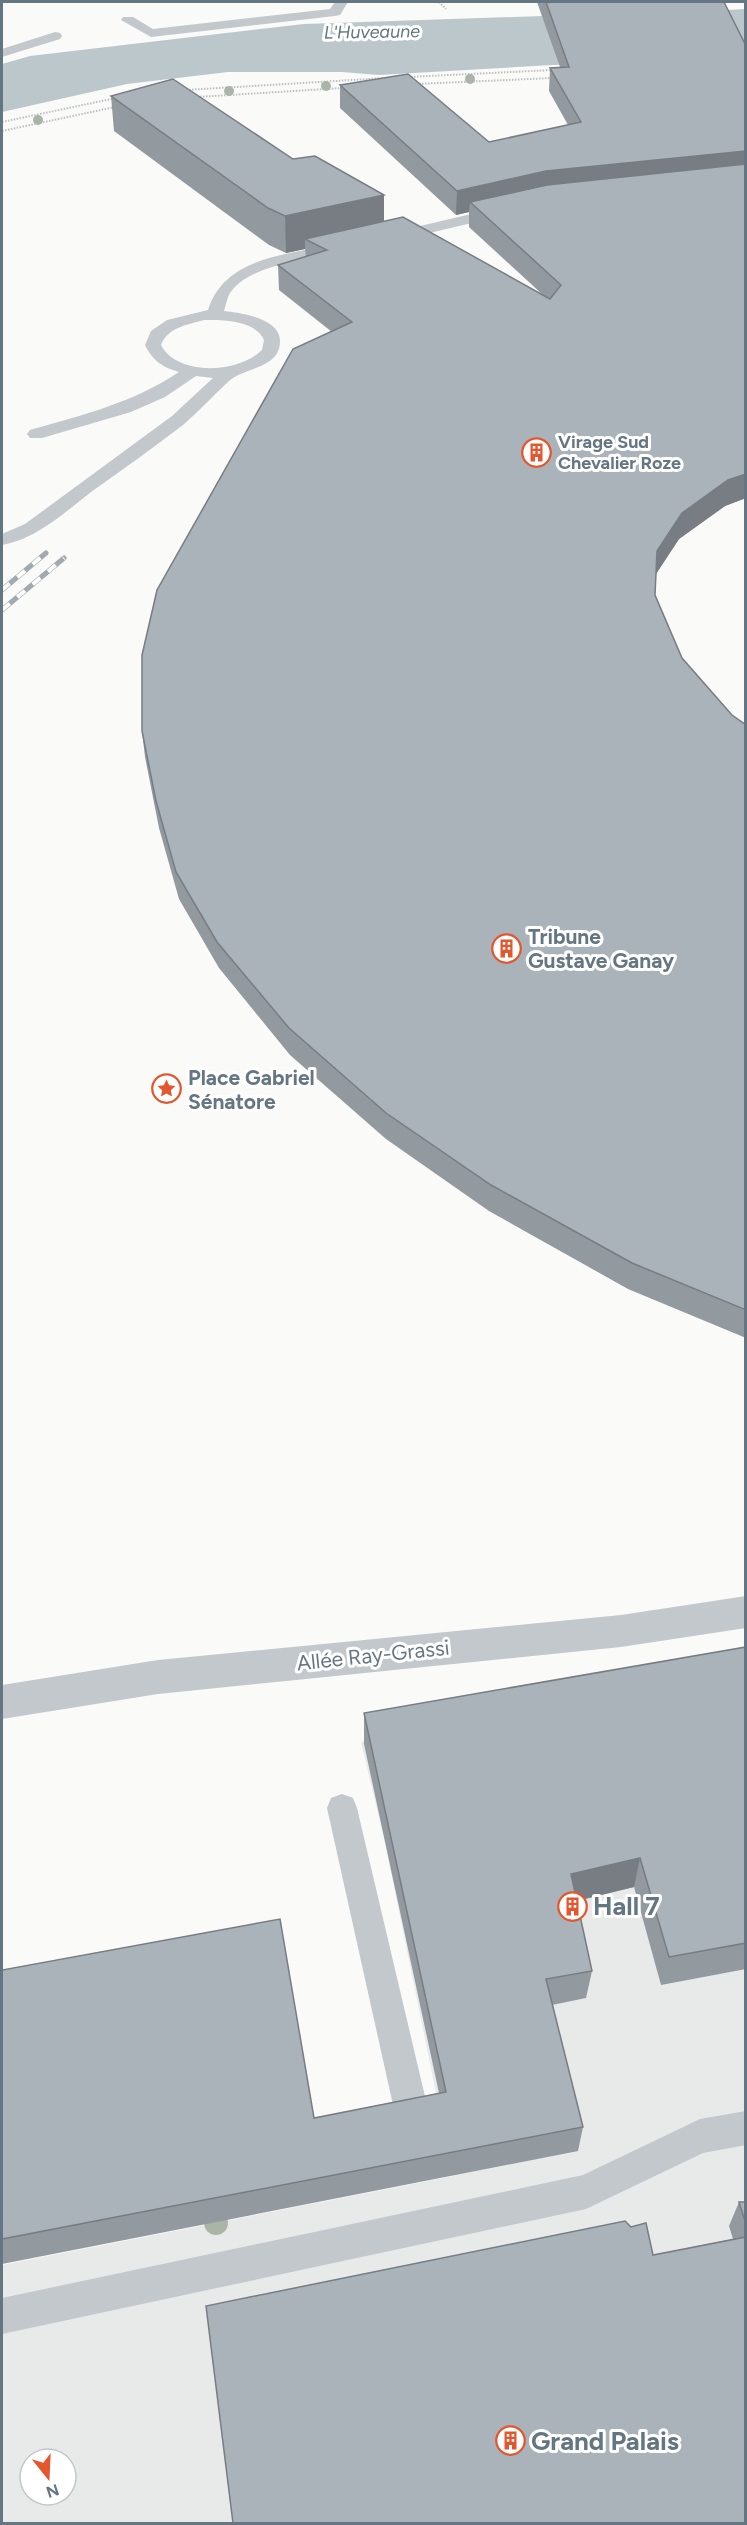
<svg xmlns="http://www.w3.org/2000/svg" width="747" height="2525" font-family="Figtree,sans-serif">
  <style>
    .built { fill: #e8e9e9; fill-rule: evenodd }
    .water { fill: #bbc7cb }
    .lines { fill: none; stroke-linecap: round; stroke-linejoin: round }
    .path { stroke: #bbbfc2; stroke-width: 2; stroke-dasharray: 1.5 1.5; stroke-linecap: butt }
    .service { fill: #c3c8cc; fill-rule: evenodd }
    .minor { fill: #c3c8cc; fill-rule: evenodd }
    .rail-casing { stroke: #a2aab0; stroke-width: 5 }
    .rail { stroke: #fff; stroke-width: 4; stroke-dasharray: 10; stroke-linecap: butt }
    .tree { fill: #aab4a7 }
    .wall { fill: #929a9f }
    .shaded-wall { fill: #777d82 }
    .building { fill: #aab3b9; stroke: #777d82; stroke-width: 1.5 }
    .labels { text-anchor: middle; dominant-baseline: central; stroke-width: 6; stroke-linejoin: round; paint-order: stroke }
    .far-water-label { font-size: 18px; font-style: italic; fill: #60757c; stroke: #fff }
    .far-poi-label { font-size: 18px; font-weight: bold; fill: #657683; stroke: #fff; text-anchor: start }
    .poi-label { font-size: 21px; font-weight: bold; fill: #657683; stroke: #fff; text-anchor: start }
    .street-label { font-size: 21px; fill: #657683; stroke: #fff }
    .near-poi-label { font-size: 26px; font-weight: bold; fill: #657683; stroke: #fff; text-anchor: start }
  </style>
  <rect width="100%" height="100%" fill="#fafaf8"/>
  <!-- built -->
  <path class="built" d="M745 1679V2523L2 2524V2265L453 2176 385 1843 361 1742ZM30 2459H66V2495H30Z"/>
  <!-- water -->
  <path class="water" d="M745 9V59L552 65 379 75 342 72H228L127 84 2 112V64L30 56 304 24 542 16 544 20Z"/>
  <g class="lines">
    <!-- path -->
    <path class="path" d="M439 2 446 9
      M408 77 553 70
      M416 84 552 78
      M186 90 385 78
      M197 97 342 88
      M2 122 116 98
      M2 131 115 107"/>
    <!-- service -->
    <path class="service" d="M335 2H348L340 15 335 16 151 37 121 20 123 17H133L153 29 330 9Z
      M55 32 60 33 62 36 60 39 2 57V49Z
      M501 207 509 212 506 215 391 242 383 237 386 234Z
      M338 244 346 249 344 252C311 260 250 263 230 293 227 298 226 305 224 311 241 313 280 318 280 341 280 369 244 367 229 381 214 395 199 411 183 425 153 448 122 470 91 492 64 513 36 539 2 545V534L25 524 172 416 213 378 196 376 165 397 131 412 42 438H30L27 434 30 430C82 415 133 403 179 372 162 367 153 361 145 345L151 331 167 320 208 310C225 256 290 254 338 244ZM204 320C223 320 255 320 264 340L262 350C239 373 178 377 161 345 168 327 187 325 204 320Z
      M342 1794 353 1798 357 1808 427 2105 422 2117 410 2122 398 2117 393 2105 327 1808 331 1798Z
      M746 2111V2145L703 2153 586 2209 2 2334V2298L583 2175 700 2119Z"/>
    <!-- minor -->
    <path class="minor" d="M746 1596V1628L621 1647 158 1694 2 1719V1685L158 1660 621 1615Z"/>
    <defs>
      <path id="rail" d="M2 590 46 553
        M2 610 64 558"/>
    </defs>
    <!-- rail casing -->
    <use href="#rail" class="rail-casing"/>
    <!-- rail -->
    <use href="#rail" class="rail"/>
  </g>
  <!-- trees -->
  <g class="tree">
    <circle cx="470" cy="79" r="5"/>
    <circle cx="326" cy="86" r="5"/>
    <circle cx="229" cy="91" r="5"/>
    <circle cx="38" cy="120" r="5"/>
    <circle cx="216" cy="2223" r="12"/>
  </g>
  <!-- wall -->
  <path class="wall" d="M537 2H724L746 46V498L725 506 679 539 656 574 655 595 682 658 732 715 746 725V1338L628 1289 489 1211 386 1139 290 1055 219 968 179 899 159 828 145 757 142 731 332 332 279 290 278 265 306 257 305 249 286 253 269 245 114 131 111 96 543 295 469 227V212L456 215 340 108V85L489 142 568 125 549 91 550 68 560 67Z
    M746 1647V1969L661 1985 634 1887 577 1901 592 1971 586 1998 552 2005 583 2127 578 2151 2 2264V1970L314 2118 439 2093 364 1744V1713Z
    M739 2202H746V2523L653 2255 733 2239 729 2226Z"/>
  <!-- shaded-wall -->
  <path class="shaded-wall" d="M746 151V175L470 202 469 212 456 215 457 191 546 171Z
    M384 195V231L305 239V249L286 253 285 216Z
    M746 474V498L725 506 679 539 654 577 657 551 682 513 728 480Z
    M640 1858 634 1887 567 1903 571 1874Z"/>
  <!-- building -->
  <path class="building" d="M546 2H724L746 46V151L546 171 457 191 340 85 408 74 489 142 581 122 550 68 569 67Z
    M173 79 293 159 315 156 384 195 285 216 268 208 111 96Z
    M746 164V474L728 480 682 513 657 551 655 595 682 658 732 715 746 725V1310L632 1263 491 1185 386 1113 289 1028 217 942 176 872 156 801 142 731V655L157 590 293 349 352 322 278 265 327 250 305 239 403 217 550 299 561 285 470 202 547 185Z
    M746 1647V1943L669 1957 640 1858 571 1874 592 1971 546 1979 583 2127 2 2239V1970L280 1919 314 2118 446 2092 364 1713Z
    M739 2202H746V2224Z
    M625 2221 631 2227 646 2223 653 2255 746 2237V2523H233L206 2306Z"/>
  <!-- icons -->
  <defs>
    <symbol id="building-ring" viewBox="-11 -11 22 22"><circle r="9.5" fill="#fff" stroke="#e4572e" stroke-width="1.5"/><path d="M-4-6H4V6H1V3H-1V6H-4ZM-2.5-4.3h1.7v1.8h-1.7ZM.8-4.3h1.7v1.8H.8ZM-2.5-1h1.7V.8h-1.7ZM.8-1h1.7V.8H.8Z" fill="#e4572e"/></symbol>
    <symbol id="sight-ring" viewBox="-11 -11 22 22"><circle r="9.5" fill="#fff" stroke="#e4572e" stroke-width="1.5"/><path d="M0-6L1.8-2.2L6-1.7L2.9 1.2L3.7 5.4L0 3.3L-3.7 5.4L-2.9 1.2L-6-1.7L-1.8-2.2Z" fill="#e4572e"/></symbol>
  </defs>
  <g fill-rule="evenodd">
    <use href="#building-ring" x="520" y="436" width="33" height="33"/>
    <use href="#building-ring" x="490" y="932" width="33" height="33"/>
    <use href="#sight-ring" x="150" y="1072" width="33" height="33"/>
    <use href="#building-ring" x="556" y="1890" width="33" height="33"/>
    <use href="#building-ring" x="494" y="2424" width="33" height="33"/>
  </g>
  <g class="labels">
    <!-- far-water labels -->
    <g class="far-water-label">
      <text transform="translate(372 32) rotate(-1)">L'Huveaune</text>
    </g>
    <!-- far-poi labels -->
    <g class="far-poi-label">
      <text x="558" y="442">Virage Sud<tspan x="558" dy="21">Chevalier Roze</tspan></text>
    </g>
    <!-- poi labels -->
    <g class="poi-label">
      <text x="528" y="936">Tribune<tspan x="528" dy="24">Gustave Ganay</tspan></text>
      <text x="188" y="1077">Place Gabriel<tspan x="188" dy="24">Sénatore</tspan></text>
    </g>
    <!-- street labels -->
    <g class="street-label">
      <text transform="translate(373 1655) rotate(-6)">Allée Ray-Grassi</text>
    </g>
    <!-- near-poi labels -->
    <g class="near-poi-label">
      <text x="593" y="1906">Hall 7</text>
      <text x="531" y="2441">Grand Palais</text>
    </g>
  </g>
  <!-- border -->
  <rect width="747" height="2525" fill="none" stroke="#657683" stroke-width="6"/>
  <!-- north arrow -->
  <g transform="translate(48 2477) rotate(162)"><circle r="28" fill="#ffffff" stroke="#c1c8cd" stroke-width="1.5"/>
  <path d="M0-4.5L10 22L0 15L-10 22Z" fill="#e4572e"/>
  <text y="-9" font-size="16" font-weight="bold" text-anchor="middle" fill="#657683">N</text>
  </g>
</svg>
